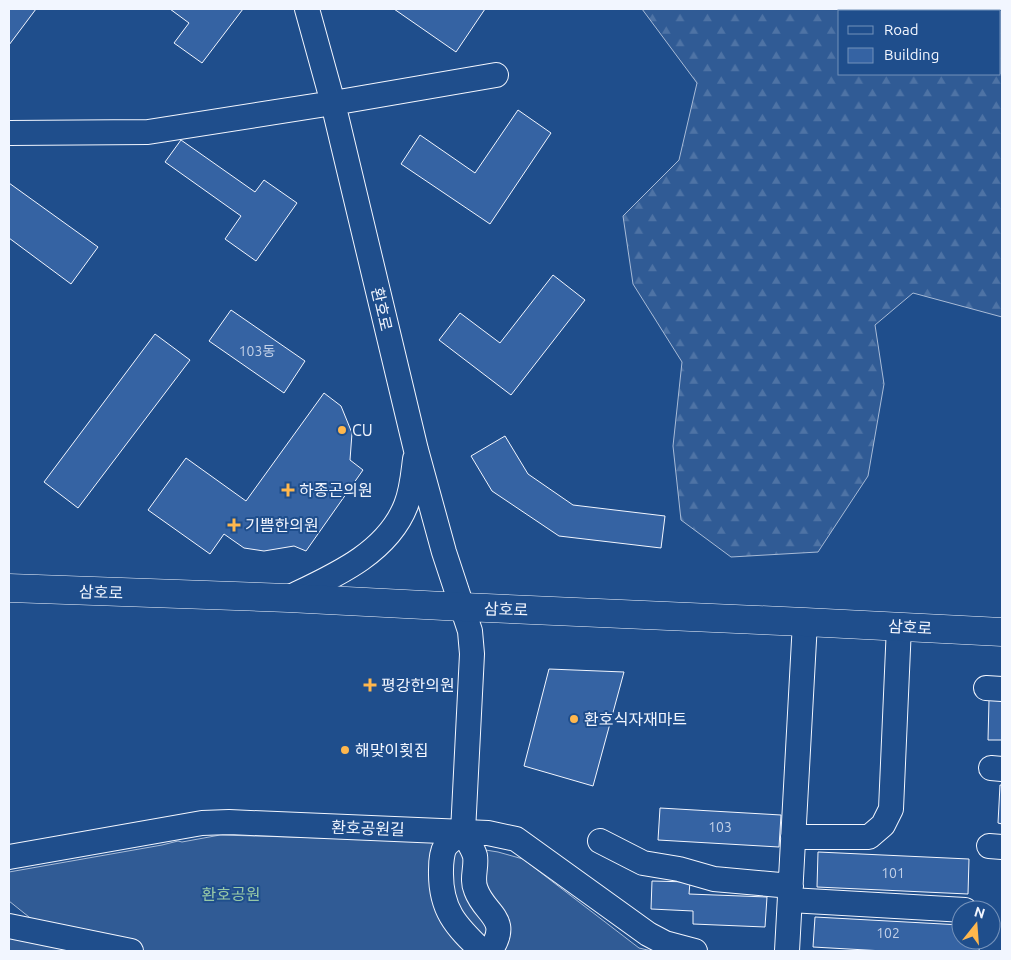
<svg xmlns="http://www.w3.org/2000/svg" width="1011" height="960" font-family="Ubuntu,'Noto Sans KR',sans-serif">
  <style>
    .forest { fill: url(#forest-firs); stroke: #a8bbd7; fill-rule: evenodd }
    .built { fill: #305b95; stroke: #a8bbd7 }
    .building { fill: #3563a3; stroke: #f2f6ff }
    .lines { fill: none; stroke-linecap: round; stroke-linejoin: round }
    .minor-casing { stroke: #f2f6ff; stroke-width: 26 }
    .major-casing { stroke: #f2f6ff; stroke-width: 29 }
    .minor { stroke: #1f4e8c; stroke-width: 24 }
    .major { stroke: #1f4e8c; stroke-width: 28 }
    .poi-dot { fill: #ffb74d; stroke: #1f4e8c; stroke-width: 2 }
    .labels { text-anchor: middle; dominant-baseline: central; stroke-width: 4; stroke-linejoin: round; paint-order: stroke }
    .number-label { font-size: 14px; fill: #c3d1e8 }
    .street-label { font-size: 16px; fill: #f2f6ff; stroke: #1f4e8c }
    .poi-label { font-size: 16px; fill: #f2f6ff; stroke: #1f4e8c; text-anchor: start }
    .park-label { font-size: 16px; fill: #97c8a6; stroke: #1f4e8c }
  </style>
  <defs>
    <pattern id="forest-firs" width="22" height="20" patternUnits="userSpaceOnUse" patternTransform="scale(1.25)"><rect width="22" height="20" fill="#305b95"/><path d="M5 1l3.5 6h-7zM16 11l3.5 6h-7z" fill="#4e73a5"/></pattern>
  </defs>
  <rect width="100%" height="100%" fill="#1f4e8c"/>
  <!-- forest -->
  <path class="forest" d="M642 9H1002V317L913 293 875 325 884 384 868 476 818 552 731 557 681 520 673 446 682 362 633 284 623 216 679 160 697 83ZM840 11H1000V74H840Z"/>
  <!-- built -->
  <path class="built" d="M220 835 430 841 498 852 523 859 639 948 652 951H9V929L64 945 9 901V872L162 845 178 841 182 842Z"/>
  <!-- building -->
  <path class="building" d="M9 9H36L9 45Z
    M170 9H243L202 63 174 43 189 23Z
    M394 9H485L456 52Z
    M518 110 551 133 490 224 401 164 420 135 475 173Z
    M181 140 255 192 264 180 297 203 256 261 225 239 241 216 165 162Z
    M9 183 98 247 71 284 9 238Z
    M553 275 585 300 511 395 439 340 460 313 500 343Z
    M231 310 305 361 284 393 209 341Z
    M155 334 190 360 78 508 44 482Z
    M324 393 341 406 352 433 350 460 363 470 306 551 294 546 264 551 244 548 224 534 210 554 148 510 186 458 246 501Z
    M505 436 528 474 573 505 665 516 661 548 559 536 492 491 471 456Z
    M549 669 624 672 593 786 524 766Z
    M989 700H1002V740H988Z
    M1000 785H1002V824L998 823Z
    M660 808 781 815 779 847 658 840Z
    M818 852 969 859 968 894 817 887Z
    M652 881 690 882 689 894 767 897 765 927 693 924V911L651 909Z
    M815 917 961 925V940H980L979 951H884L813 947Z"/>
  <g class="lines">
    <defs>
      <path id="minor" d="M307 9 333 103 416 450 444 552 470 631 472 654 463 832C466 839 473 848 475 856 477 867 471 879 476 890 485 915 512 919 490 951
        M9 133 148 132 333 103 496 75
        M288 598C332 577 387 554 406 505 412 490 413 475 415 459
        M986 688 1002 689
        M991 768 1002 769
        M463 832C458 836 449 841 445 847 442 852 441 864 441 870 440 910 456 926 482 951
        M793 837H869L883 825 891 809 899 626
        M600 841 643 863 679 869 714 879 791 886
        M989 846 1002 847
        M9 857 202 823 229 822 488 833 516 839 648 934 665 943 695 951
        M790 900 965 910
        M9 926 131 951
        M787 951 805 622"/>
      <path id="major" d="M9 588 288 598 463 607 805 622 1002 632"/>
    </defs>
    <!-- minor casing -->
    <use href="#minor" class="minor-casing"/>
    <!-- major casing -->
    <use href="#major" class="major-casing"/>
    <!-- minor -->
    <use href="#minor" class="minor"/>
    <!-- major -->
    <use href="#major" class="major"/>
  </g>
  <!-- markers -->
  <g class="poi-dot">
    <circle cx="342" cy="430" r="5"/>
    <path d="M285.5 482.5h5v5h5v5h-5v5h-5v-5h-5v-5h5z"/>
    <path d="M231.5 517.5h5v5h5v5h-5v5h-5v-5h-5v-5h5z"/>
    <path d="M367.5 677.5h5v5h5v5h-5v5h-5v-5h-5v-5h5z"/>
    <circle cx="574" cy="719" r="5"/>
    <circle cx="345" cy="750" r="5"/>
  </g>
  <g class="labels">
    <!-- number labels -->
    <g class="number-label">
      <text x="257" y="351">103동</text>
      <text x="720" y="827">103</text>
      <text x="893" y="873">101</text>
      <text x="888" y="933">102</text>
    </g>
    <!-- street labels -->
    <g class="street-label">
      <text transform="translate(382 309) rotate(77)">환호로</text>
      <text transform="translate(101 592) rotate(2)">삼호로</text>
      <text transform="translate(506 609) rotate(2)">삼호로</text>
      <text transform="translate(910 627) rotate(3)">삼호로</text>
      <text transform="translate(368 828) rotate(2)">환호공원길</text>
    </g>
    <!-- poi labels -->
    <g class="poi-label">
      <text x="352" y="430">CU</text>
      <text x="299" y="490">하종곤의원</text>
      <text x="245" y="525">기쁨한의원</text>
      <text x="381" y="685">평강한의원</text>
      <text x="584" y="719">환호식자재마트</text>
      <text x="355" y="750">해맞이횟집</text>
    </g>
    <!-- park labels -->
    <g class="park-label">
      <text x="231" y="894">환호공원</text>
    </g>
  </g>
  <!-- border -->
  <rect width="1011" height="960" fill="none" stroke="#f2f6ff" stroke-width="20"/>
  <!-- legend -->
  <rect x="838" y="10" width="162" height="65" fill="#1f4e8c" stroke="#7391ba"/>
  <rect x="848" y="26" width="25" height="8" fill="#1f4e8c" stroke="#7391ba"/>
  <text x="884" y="35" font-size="15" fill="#f2f6ff">Road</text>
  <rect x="848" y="48" width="25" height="15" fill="#3563a3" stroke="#7391ba"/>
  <text x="884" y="60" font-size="15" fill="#f2f6ff">Building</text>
  <!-- north arrow -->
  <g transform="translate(976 925) rotate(17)"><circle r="24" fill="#1f4e8c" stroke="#7391ba"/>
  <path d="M0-4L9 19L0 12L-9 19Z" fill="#ffb74d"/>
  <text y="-8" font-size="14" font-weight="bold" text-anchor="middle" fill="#f2f6ff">N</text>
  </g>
</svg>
